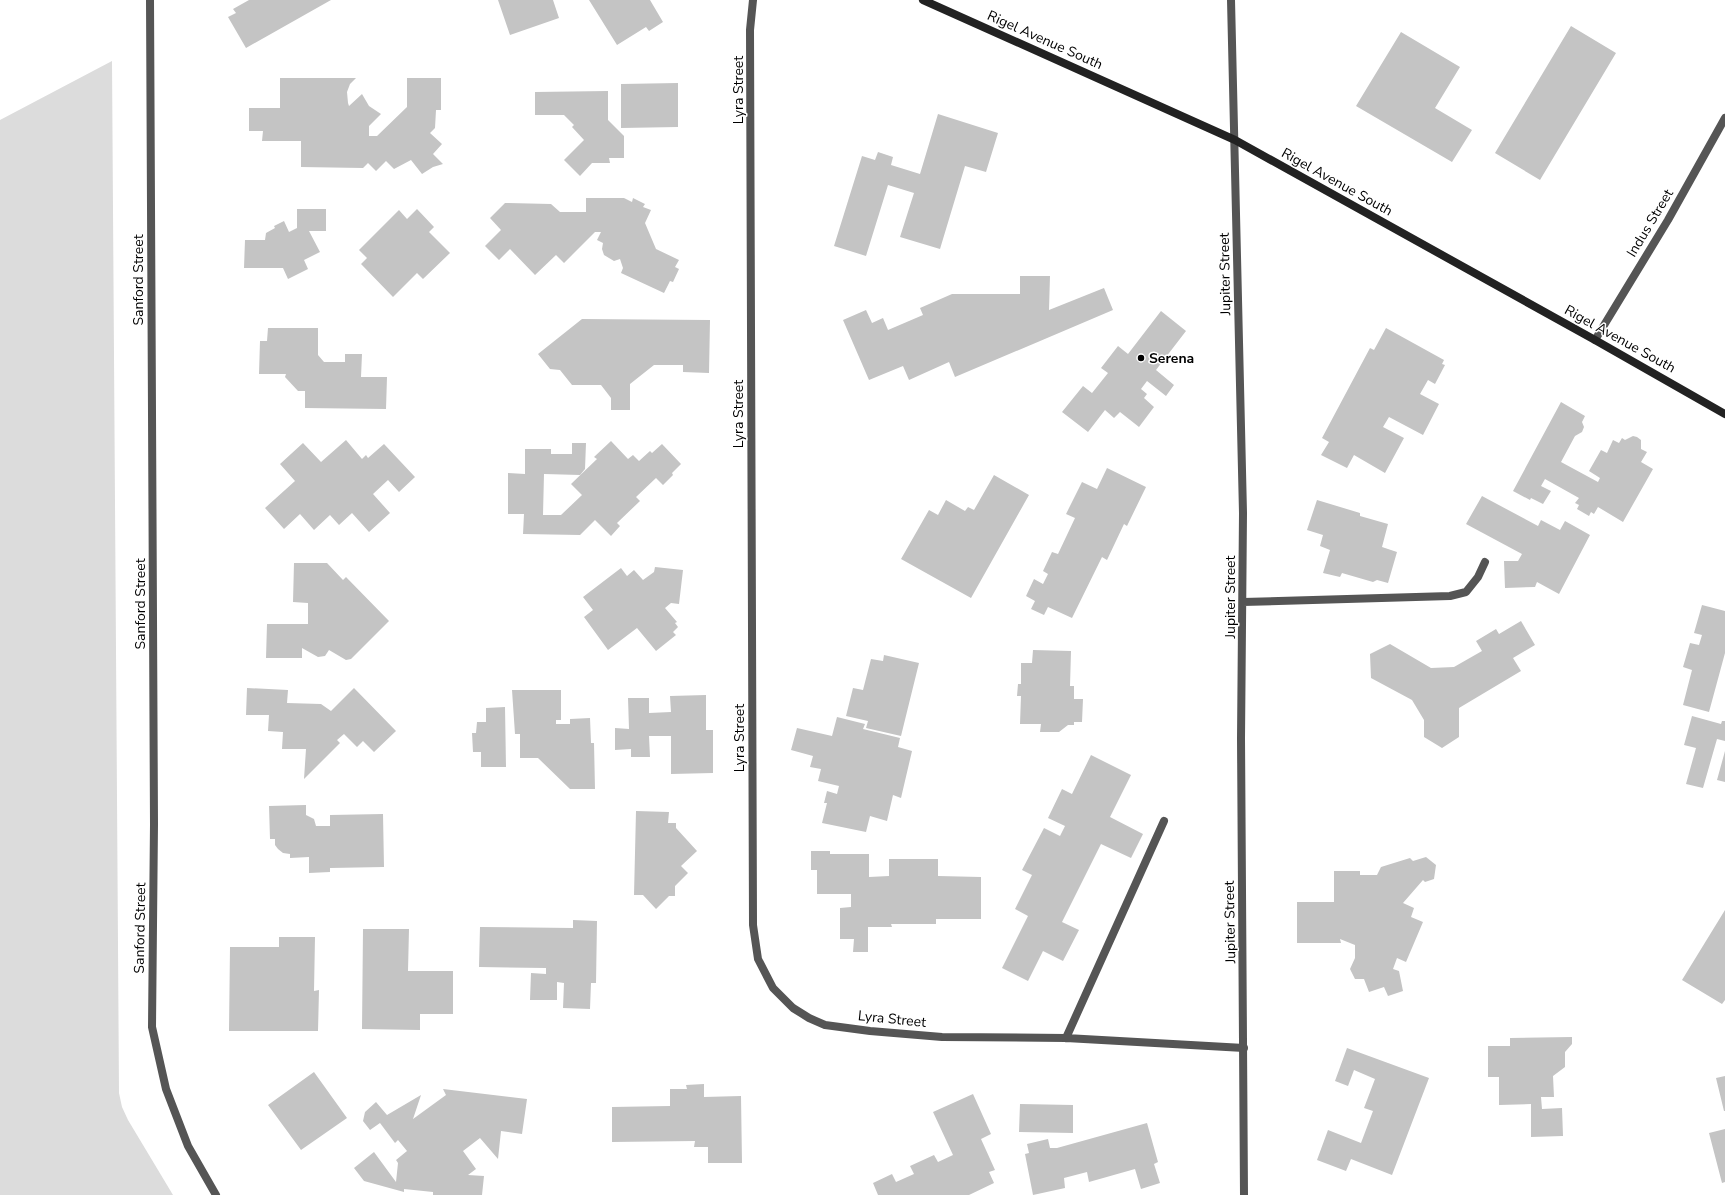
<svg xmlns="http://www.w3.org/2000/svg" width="1725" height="1195" font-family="'Nunito Sans',sans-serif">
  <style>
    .green { fill: #dcdcdc }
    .building { fill: #c4c4c4 }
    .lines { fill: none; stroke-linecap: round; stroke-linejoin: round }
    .minor { stroke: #555; stroke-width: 8 }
    .secondary { stroke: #222; stroke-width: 8 }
    .poi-dot { fill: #000; stroke: #fff; stroke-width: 1.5 }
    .labels { text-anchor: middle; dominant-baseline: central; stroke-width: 3; stroke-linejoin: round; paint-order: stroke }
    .street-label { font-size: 14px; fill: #000; stroke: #fff }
    .poi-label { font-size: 14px; font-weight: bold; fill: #000; stroke: #fff; text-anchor: start }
  </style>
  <rect width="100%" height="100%" fill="#fff"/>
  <!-- green -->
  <path class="green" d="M112 61 119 1093 122 1107 128 1120 173 1195H0V120Z"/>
  <!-- building -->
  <path class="building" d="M249 0H331L246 48 228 17 236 13 233 9Z
    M498 0H553L559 18 510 35Z
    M589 0H650L663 22 649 31 646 27 617 45Z
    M1571 26 1616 53 1540 180 1495 153Z
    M1401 32 1460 67 1435 108 1472 130 1452 162 1356 106Z
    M280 78H356L350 84 347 92 348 103 349 106 362 94 369 106 381 114 369 126V136H377L407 107V78H441V110H436L435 128 430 133 442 144 433 154 443 164 433 167 422 174 411 160 394 169 386 161 376 171 368 163 363 168 301 167V141H262L263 131H249V108H280Z
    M678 83V127L621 128V84Z
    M608 91V120L624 136V158H609L610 163H592L580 176 564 160 584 140 572 127 574 125 564 115H535V92Z
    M938 114 998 133 986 172 965 166 940 249 900 237 914 193 888 185 866 256 834 246 862 156 875 160 878 152 893 157 891 165 920 174Z
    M586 198H624L632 202 633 198 645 204 643 207 651 210 645 223 656 249 679 260 675 267 679 269 673 282 670 281 664 293 621 273 623 268 620 259 614 261 604 255 602 249 603 243 597 240 601 232H595L564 263 556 255 535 275 510 249 499 260 485 246 501 230 490 218 505 203 551 204 560 212H586Z
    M297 209H326V231H309L320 252 304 260 308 269 288 279 283 268H244L245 240H265L266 233 275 228 274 226 284 221 289 232 297 228Z
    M417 209 434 227 429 232 450 253 423 279 417 273 393 297 361 264 367 258 359 250 399 210 407 219Z
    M1020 276H1050L1049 310 1104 288 1113 310 955 377 949 362 909 380 903 366 869 380 843 320 866 310 872 323 883 318 888 330 923 315 920 308 952 294H1020Z
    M1161 311 1186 331 1156 370 1174 385 1166 396 1147 381 1141 389 1147 394 1144 398 1154 407 1139 427 1120 412 1114 418 1105 410 1088 432 1062 412 1083 386 1092 393 1108 373 1101 368 1118 346 1128 354Z
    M582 319 710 320 709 373 683 372V365H654L630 384V410H611V398L601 385H572L560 370 550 369 538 354Z
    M268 328H318V355L324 362H345V354H362L361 377H387L386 409 305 408V391H298L285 377 286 374H259L260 341H267Z
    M1386 328 1444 360 1442 364 1445 365 1435 384 1428 380 1420 394 1439 404 1423 435 1389 417 1383 427 1404 438 1385 473 1354 455 1347 468 1321 455 1329 442 1322 438 1370 348 1374 350Z
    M1561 402 1585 416 1582 422 1584 427 1582 432 1575 436 1561 462 1598 482 1600 478 1589 471 1601 450 1607 453 1613 440 1619 443 1622 438 1625 440 1633 436 1637 437 1641 440V449L1647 452 1641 462 1653 469 1623 522 1598 507 1594 514 1591 512 1589 516 1577 509 1579 505 1575 503 1579 498 1545 479 1541 486 1551 491 1543 504 1531 498 1530 500 1513 491Z
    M346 440 362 459 366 455 368 458 384 444 415 477 399 492 388 480 373 494 390 513 369 532 352 513 339 525 330 515 314 530 300 514 284 529 265 508 295 481 280 464 303 443 321 462Z
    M611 441 628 459 633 455 639 461 650 451 652 453 662 444 681 464 672 473 673 475 663 485 656 478 636 497 640 501 617 523 620 526 611 536 595 520 580 535 523 534 524 514H508V473L525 474V449H551V454H572V443H586L585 469 580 475 544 474 543 515H561L582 495 571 484 597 459 594 457Z
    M1107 468 1146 487 1127 526 1124 524 1107 560 1102 557 1072 618 1048 607 1044 615 1031 609 1035 601 1026 596 1034 579 1043 584 1048 574 1043 571 1052 552 1058 554 1075 518 1066 514 1082 482 1097 489Z
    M994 475 1029 495 971 598 901 559 929 510 938 515 946 500 965 511 968 507 974 510Z
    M1482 496 1538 526 1541 520 1560 530 1565 521 1590 535 1559 594 1537 582 1535 587 1505 588 1504 561H1518L1522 554 1466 524Z
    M1317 500 1360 513V516L1388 524 1382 547 1397 552 1388 583 1377 580 1373 582 1342 573 1340 577 1323 573 1330 550 1320 546 1323 535 1307 530Z
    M294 563H327L343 580 346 577 389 621 351 659 346 660 329 650 325 656 318 657 302 648V658H266L267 624H308V603L293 602Z
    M655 567 683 570 679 604 671 603 665 608 677 622 675 623 678 627 673 632 676 635 656 651 637 628 608 650 584 617 593 610 583 597 621 568 627 576 634 570 643 580 654 572Z
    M1702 605 1725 611V653L1709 712 1683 705 1692 670 1683 667 1690 643 1699 645 1702 635 1694 633Z
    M1521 621 1535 645 1513 658 1521 671 1459 708V737L1442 748 1424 737V720L1412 700 1371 678 1370 654 1390 644 1431 668 1454 667 1482 651 1476 641 1496 629 1499 634Z
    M1033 650 1071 651 1070 686H1074V699H1083L1082 722H1074V725H1068L1059 732H1040L1041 724H1020L1021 696H1017L1018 684H1021V663H1032Z
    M884 655 919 663 901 736 866 728 868 721 846 716 853 688 863 690 871 659 883 661Z
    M247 688 288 690 287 703 321 704 331 711 354 688 396 731 374 752 363 741 357 747 344 734 337 740 340 743 304 779 306 749H282L283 732 268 731 269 715H246Z
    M512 690H561V720H556V724H570V719L590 718 591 743H594L595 789H570L538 758H520V734H515Z
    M706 695V730H713V773L671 774V736H649L650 757H631V749L615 750V728L629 729 628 698H649V713L671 712 670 696Z
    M505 707 506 767H481V752H473L472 733H476L477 722H486V708Z
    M1692 716 1721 724 1722 721H1725V741L1717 739 1703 788 1686 784 1696 748 1684 745Z
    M837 717 865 724 863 729 900 738 898 747 912 751 901 798 893 795 887 821 870 816 866 832 822 823 827 803H824L827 791 837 794 839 786 818 781 821 769 810 767 813 756 791 750 797 728 832 736Z
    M1725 751V782L1717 780Z
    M1091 755 1131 775 1110 817 1143 834 1131 858 1101 844 1062 922 1079 930 1063 961 1043 951 1028 981 1002 968 1028 916 1015 909 1032 875 1022 870 1044 828 1060 836 1065 826 1048 818 1062 789 1072 794Z
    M306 805V815L314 819 316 826H330V815L383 814 384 867 330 868V872L309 873V857L290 858V854L283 853 278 849 275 845V839H270L269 806Z
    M636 811 669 812 668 823H676V828L697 851 681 866 688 873 675 886V896H669L656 909 643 895H634Z
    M811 851H830V854H869V877L889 876V859H938V876L981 877V919H936V924H891L892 927H868V952H853L854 939H840V908L851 907V894H817V870H811Z
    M1426 857 1436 865 1434 879 1425 882 1423 880 1403 903 1414 908 1411 917 1423 922 1406 962 1397 958 1393 969 1399 971 1403 991 1388 996 1384 987 1369 992 1364 979H1355L1350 969 1355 958V945L1340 939 1341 943H1297V902H1334V871H1360V875H1377L1381 867 1410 858 1413 861Z
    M1725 910V1000L1722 1004 1682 980Z
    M573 920 597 921 596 983H591L590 1009 563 1008 564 983 557 982V1000H530L531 973 546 974V968L479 967 480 927 573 928Z
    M363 929H409L408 971H453V1014H420V1030L362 1029Z
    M279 937H315L314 991 319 990 318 1031H229L230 947H279Z
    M1572 1037V1044L1565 1052V1067L1553 1076 1554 1097H1541L1542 1109 1562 1108 1563 1136 1531 1137V1104L1499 1105V1077H1488V1046H1510V1038Z
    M1347 1048 1429 1078 1392 1175 1351 1159 1346 1171 1317 1160 1328 1130 1361 1143 1373 1111 1364 1108 1375 1079 1354 1070 1348 1086 1335 1081Z
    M314 1072 347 1118 301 1150 268 1105Z
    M1725 1076V1111H1724L1716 1078Z
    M704 1084V1097L741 1096 742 1163H708V1147H694L695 1141 612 1142V1107L670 1106V1089H687L686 1085Z
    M443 1089 527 1099 522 1134 501 1131 498 1159 480 1138 463 1151 476 1169 468 1175 484 1176 482 1195H433V1192L404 1189V1192L364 1181 354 1168 374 1152 396 1182 398 1163 396 1160 407 1151 398 1140 395 1143 380 1123 370 1130 363 1121 365 1112 376 1102 387 1115 421 1095 413 1119 446 1095Z
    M973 1094 991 1134 981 1139 995 1170 989 1172 994 1183 969 1195H878L873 1183 892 1174 896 1182 914 1174 910 1166 934 1155 938 1162 953 1155 933 1112Z
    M1020 1104 1073 1105V1133L1019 1132Z
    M1147 1123 1158 1162 1154 1164 1160 1183 1141 1189 1135 1169 1089 1182 1087 1172 1064 1178 1065 1188 1033 1195 1025 1154 1029 1153 1027 1144 1048 1139 1050 1148H1057Z
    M1725 1129V1182L1722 1183 1709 1133Z"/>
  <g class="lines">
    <!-- minor -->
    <path class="minor" d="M150 0 154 824 152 1027 166 1089 188 1146 216 1195
      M753 0 750 30 753 925 758 959 773 988 793 1008 809 1018 825 1025 870 1031 942 1037 1066 1038 1244 1048
      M1231 0 1243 513 1241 738 1244 1195
      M1595 340 1668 220 1725 118
      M1243 602 1450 596 1466 592 1478 577 1485 562
      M1066 1038 1164 821"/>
    <!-- secondary -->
    <path class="secondary" d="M923 0 1235 140 1595 340 1725 414"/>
  </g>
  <!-- markers -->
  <circle class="poi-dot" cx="1141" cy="358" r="4"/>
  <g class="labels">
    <!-- street labels -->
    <g class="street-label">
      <text transform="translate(1045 40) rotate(24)">Rigel Avenue South</text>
      <text transform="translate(738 90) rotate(-90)">Lyra Street</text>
      <text transform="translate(1337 182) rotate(29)">Rigel Avenue South</text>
      <text transform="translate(1650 223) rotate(-59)">Indus Street</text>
      <text transform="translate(1225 274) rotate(-91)">Jupiter Street</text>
      <text transform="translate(138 280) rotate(-90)">Sanford Street</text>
      <text transform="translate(1620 339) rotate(29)">Rigel Avenue South</text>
      <text transform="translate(738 414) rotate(-90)">Lyra Street</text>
      <text transform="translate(1230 597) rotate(-90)">Jupiter Street</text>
      <text transform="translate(140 604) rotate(-90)">Sanford Street</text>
      <text transform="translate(739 738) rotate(-90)">Lyra Street</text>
      <text transform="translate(1230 922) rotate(-91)">Jupiter Street</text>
      <text transform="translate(140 928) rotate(-89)">Sanford Street</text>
      <text transform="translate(892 1019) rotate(6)">Lyra Street</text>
    </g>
    <!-- poi labels -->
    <g class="poi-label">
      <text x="1149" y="358">Serena</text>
    </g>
  </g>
</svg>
